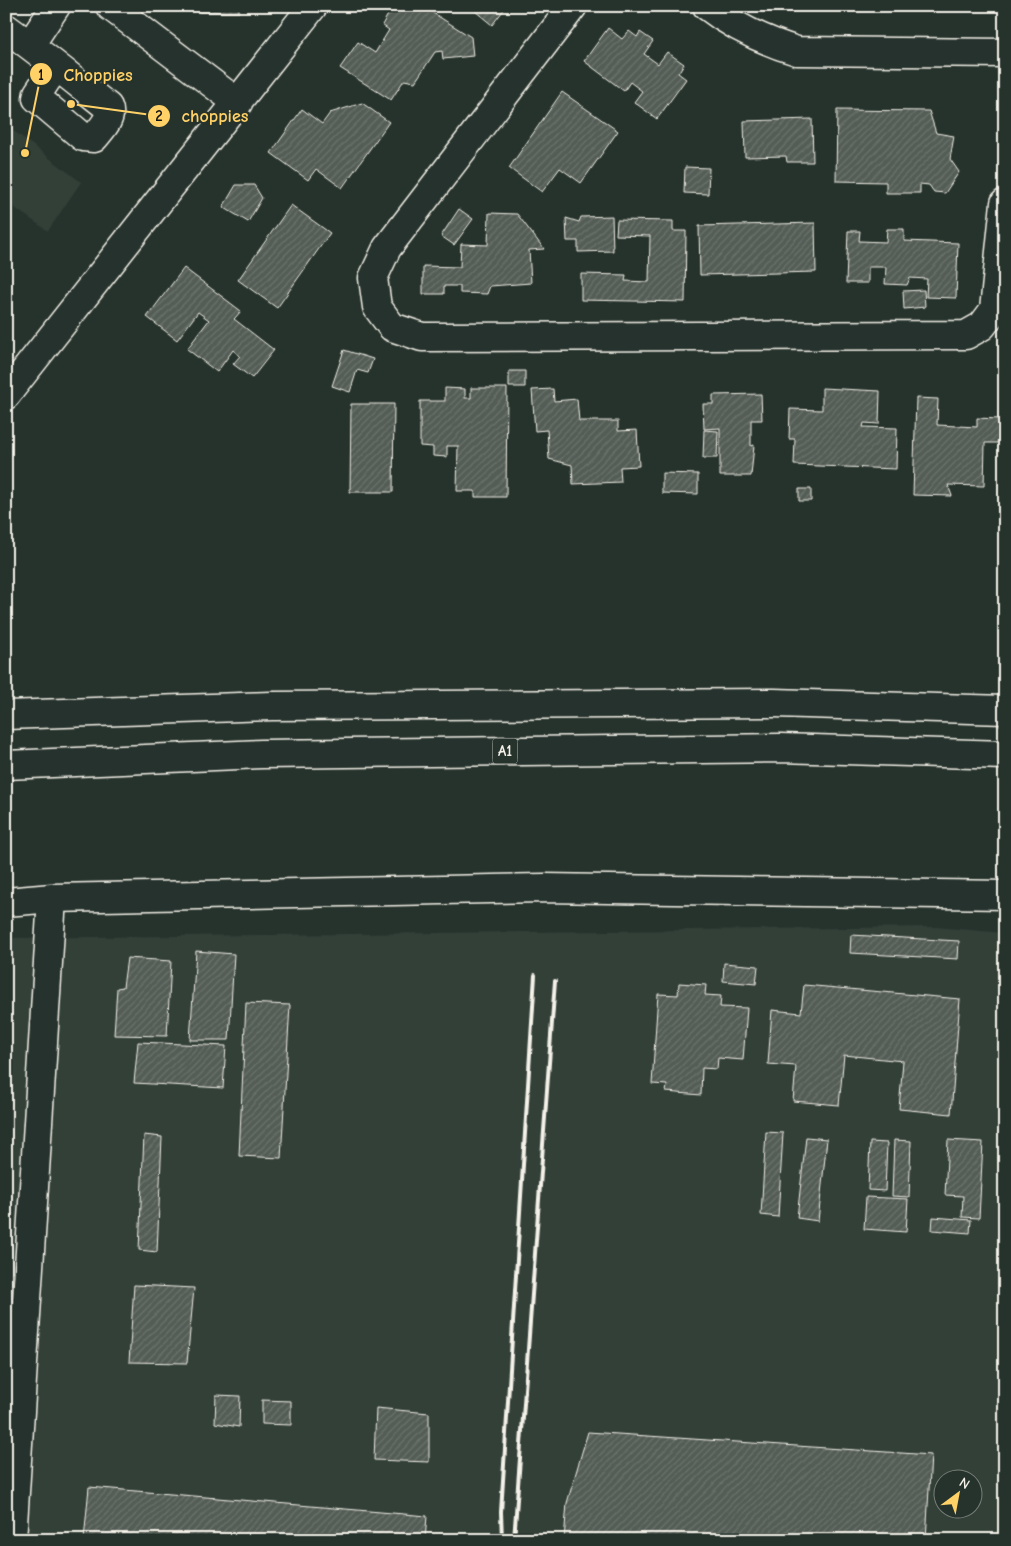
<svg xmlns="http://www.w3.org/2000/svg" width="1011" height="1546" font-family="'Comic Neue',sans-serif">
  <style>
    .built { fill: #333f39; fill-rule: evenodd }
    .building { fill: url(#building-hatch); stroke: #f4f1e8 }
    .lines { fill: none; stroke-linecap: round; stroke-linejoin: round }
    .minor-casing { stroke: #f4f1e8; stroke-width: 31 }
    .highway-casing { stroke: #f4f1e8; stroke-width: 31 }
    .minor { stroke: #26332d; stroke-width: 28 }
    .highway { stroke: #26332d; stroke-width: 28 }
    .rail { stroke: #f4f1e8; stroke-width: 4 }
    .labels { text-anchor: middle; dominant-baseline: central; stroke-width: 4.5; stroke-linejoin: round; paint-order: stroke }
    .shield { fill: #26332d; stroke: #b6b8b0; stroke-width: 1 }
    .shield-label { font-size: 15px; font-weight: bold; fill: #f4f1e8 }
    .leader { fill: none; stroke: #ffd166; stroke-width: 2 }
    .callout-dot { fill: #ffd166; stroke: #26332d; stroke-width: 2 }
    .mark-label { font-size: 15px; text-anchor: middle; font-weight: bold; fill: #111 }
    .callout-label { font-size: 18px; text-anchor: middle; font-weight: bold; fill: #ffd166; stroke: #26332d; stroke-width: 4.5; stroke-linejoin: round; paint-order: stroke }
  </style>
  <defs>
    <pattern id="building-hatch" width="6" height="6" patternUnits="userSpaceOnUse" patternTransform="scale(1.25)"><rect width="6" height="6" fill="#525c55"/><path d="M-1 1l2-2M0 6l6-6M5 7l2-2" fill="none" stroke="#6c746d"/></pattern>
  </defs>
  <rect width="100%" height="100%" fill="#26332d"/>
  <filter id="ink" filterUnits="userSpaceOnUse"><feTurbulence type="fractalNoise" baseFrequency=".02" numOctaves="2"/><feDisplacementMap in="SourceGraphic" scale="10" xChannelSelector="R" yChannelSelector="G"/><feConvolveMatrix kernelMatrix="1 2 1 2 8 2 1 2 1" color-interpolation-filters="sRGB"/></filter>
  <g filter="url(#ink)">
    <!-- built -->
    <path class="built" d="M6 125 81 182 48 231 6 202Z
      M935 927 1005 933V1540H6V938ZM944 1478H974V1508H944Z"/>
    <!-- building -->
    <path class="building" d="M199 6H239V12H199Z
      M393 6H422L471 37 473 56 443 59 442 51 435 52 415 82 404 80 391 100 340 68 358 42 375 53 389 30 382 25Z
      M469 6H505L506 7 492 25Z
      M608 28 622 39 629 31 637 37 640 32 653 41 644 54 658 64 667 52 684 64 678 73 686 79 657 119 634 102 642 91 630 82 624 91 584 61Z
      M562 92 618 131 581 183 560 168 542 192 509 168Z
      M362 103 389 122 342 188 316 169 308 180 271 153 302 109 322 124 330 113Z
      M837 110 929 111 936 133 954 136 950 159 959 172 945 193 934 192 929 185 920 184V193H886V182L836 181Z
      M812 119 813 162H787L786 156 745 157 744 121Z
      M685 167 709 168 708 194 684 193Z
      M236 185H254L262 198 248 222 223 207Z
      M291 205 330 233 277 308 238 280Z
      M459 209 473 219 454 245 441 236Z
      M489 213 517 214 544 249 529 250 531 283 490 286 487 294 460 293V286H444V294H423V266L460 267 461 244 488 245Z
      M612 216 613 251 578 252V241H567L566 218 579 222 581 217Z
      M617 220 673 221V231H686L685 302 581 300V274L626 275 625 281 649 282 650 236 616 235Z
      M815 223 816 272 700 275 699 226Z
      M887 229H904V241L958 243 956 298 926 297 927 279 910 278 907 285 885 284 886 267H868V283H846L848 231H860L859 241 886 242Z
      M184 268 241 311 234 319 274 350 252 378 233 364 240 356 233 350 217 372 187 349 209 320 198 312 177 340 147 317Z
      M924 290 925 307 904 309 903 291Z
      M344 350 373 359 368 373 357 370 350 392 332 386Z
      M509 371H525V387H509Z
      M445 388 465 389V398H471V388H507L506 497H475V491H457L458 446H447V457L433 456V447L420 446V401H445Z
      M822 388 880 391 879 424 864 423 863 427 897 428 896 469 794 465 795 439H789L790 409 822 410Z
      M553 389 554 401 577 399 579 421H618V431L637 430 639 466 620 467 621 482 573 484 572 465 549 459 547 430 535 431 532 390Z
      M761 394 762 420H751V446L754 445 751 476H720V428L704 429 703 404H713V395Z
      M916 398 938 399 937 425 977 427V418L999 419 998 443H985L984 486 948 485 952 496 913 495Z
      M351 404H394L393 492H350Z
      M704 430 718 431 717 458H703Z
      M662 473 698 474V494L662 493Z
      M799 489H811V501H799Z
      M851 935 959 941 958 959 850 953Z
      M196 951 234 954 229 1040H190Z
      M127 958 171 961 167 1036 114 1035 117 988 123 987Z
      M724 963 758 966 756 984 723 981Z
      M679 983 706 985 705 995 721 996 720 1007 747 1008 743 1060 718 1058 717 1069 702 1068 701 1095 666 1092 667 1085 652 1084 658 994 678 995Z
      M804 985 960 999 951 1114 899 1109 903 1061 844 1055 839 1105 793 1101 796 1066 768 1064 772 1010 801 1013Z
      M246 1003 290 1005 281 1158 239 1156Z
      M138 1042 226 1046 223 1088 134 1083Z
      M766 1132 783 1133 778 1217 761 1215Z
      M144 1135 162 1137 157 1252 139 1250Z
      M806 1137 827 1139 818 1221 797 1218Z
      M894 1140 911 1141 909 1197 892 1196Z
      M948 1140 983 1142 979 1218 962 1217 963 1196 945 1195Z
      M870 1142 887 1143 885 1191 868 1190Z
      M866 1197 908 1199 906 1232 864 1229Z
      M933 1217 971 1220 970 1233 932 1230Z
      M134 1285 194 1288 187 1363 129 1362Z
      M216 1395 240 1396 239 1427 215 1423Z
      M262 1400 291 1401V1425L262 1424Z
      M376 1408 429 1413V1462L374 1460Z
      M588 1432 931 1455 926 1540H649L606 1537V1540H564L567 1503Z
      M89 1487 427 1516 425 1540H84Z"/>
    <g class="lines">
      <defs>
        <path id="minor" d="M110 6 238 103
          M573 6 387 248 373 278 377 307 392 327 422 337 966 335 982 326 994 310 1005 203
          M707 6C734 27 764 41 797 51L1005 53
          M6 28C41 53 74 80 108 107 113 118 101 129 94 138L83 137 37 98 38 93 56 66
          M30 45 56 6
          M6 395 313 6
          M6 902 52 898 544 888 1005 895
          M12 1540 52 898"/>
        <path id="highway" d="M6 715 272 706 774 703 1005 710
          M6 765 262 754 781 748 1005 755"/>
      </defs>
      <!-- minor casing -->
      <use href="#minor" class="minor-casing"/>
      <!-- highway casing -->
      <use href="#highway" class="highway-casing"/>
      <!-- minor -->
      <use href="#minor" class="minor"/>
      <!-- highway -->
      <use href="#highway" class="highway"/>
      <!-- rail -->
      <path class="rail" d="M502 1540 501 1512 535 975
        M514 1540 555 981"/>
    </g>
  </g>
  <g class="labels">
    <!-- shield labels -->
    <rect class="shield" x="492.5" y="738.5" width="25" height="25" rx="4"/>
    <g class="shield-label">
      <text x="505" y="751">A1</text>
    </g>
  </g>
  <!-- callouts -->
  <path class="leader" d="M25 153L41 74M71 104L159 116"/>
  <g class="callout-dot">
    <circle cx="25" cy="153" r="5"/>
    <circle cx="71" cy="104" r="5"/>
    <circle cx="41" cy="74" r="12"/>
    <circle cx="159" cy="116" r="12"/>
  </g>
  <g class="mark-label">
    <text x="41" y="80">1</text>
    <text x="159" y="121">2</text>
  </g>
  <g class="callout-label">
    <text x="98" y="81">Choppies</text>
    <text x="215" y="122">choppies</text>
  </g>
  <!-- margin -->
  <rect width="1011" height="1546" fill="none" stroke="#26332d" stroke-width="25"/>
  <rect x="12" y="12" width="986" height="1521" fill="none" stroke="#f4f1e8" stroke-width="2" filter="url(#ink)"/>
  <!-- north arrow -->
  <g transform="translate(958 1494) rotate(32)"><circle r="24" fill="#26332d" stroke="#787f78"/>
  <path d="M0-4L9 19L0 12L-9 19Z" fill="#ffd166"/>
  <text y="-8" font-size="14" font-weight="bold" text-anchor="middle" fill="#f4f1e8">N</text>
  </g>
</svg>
